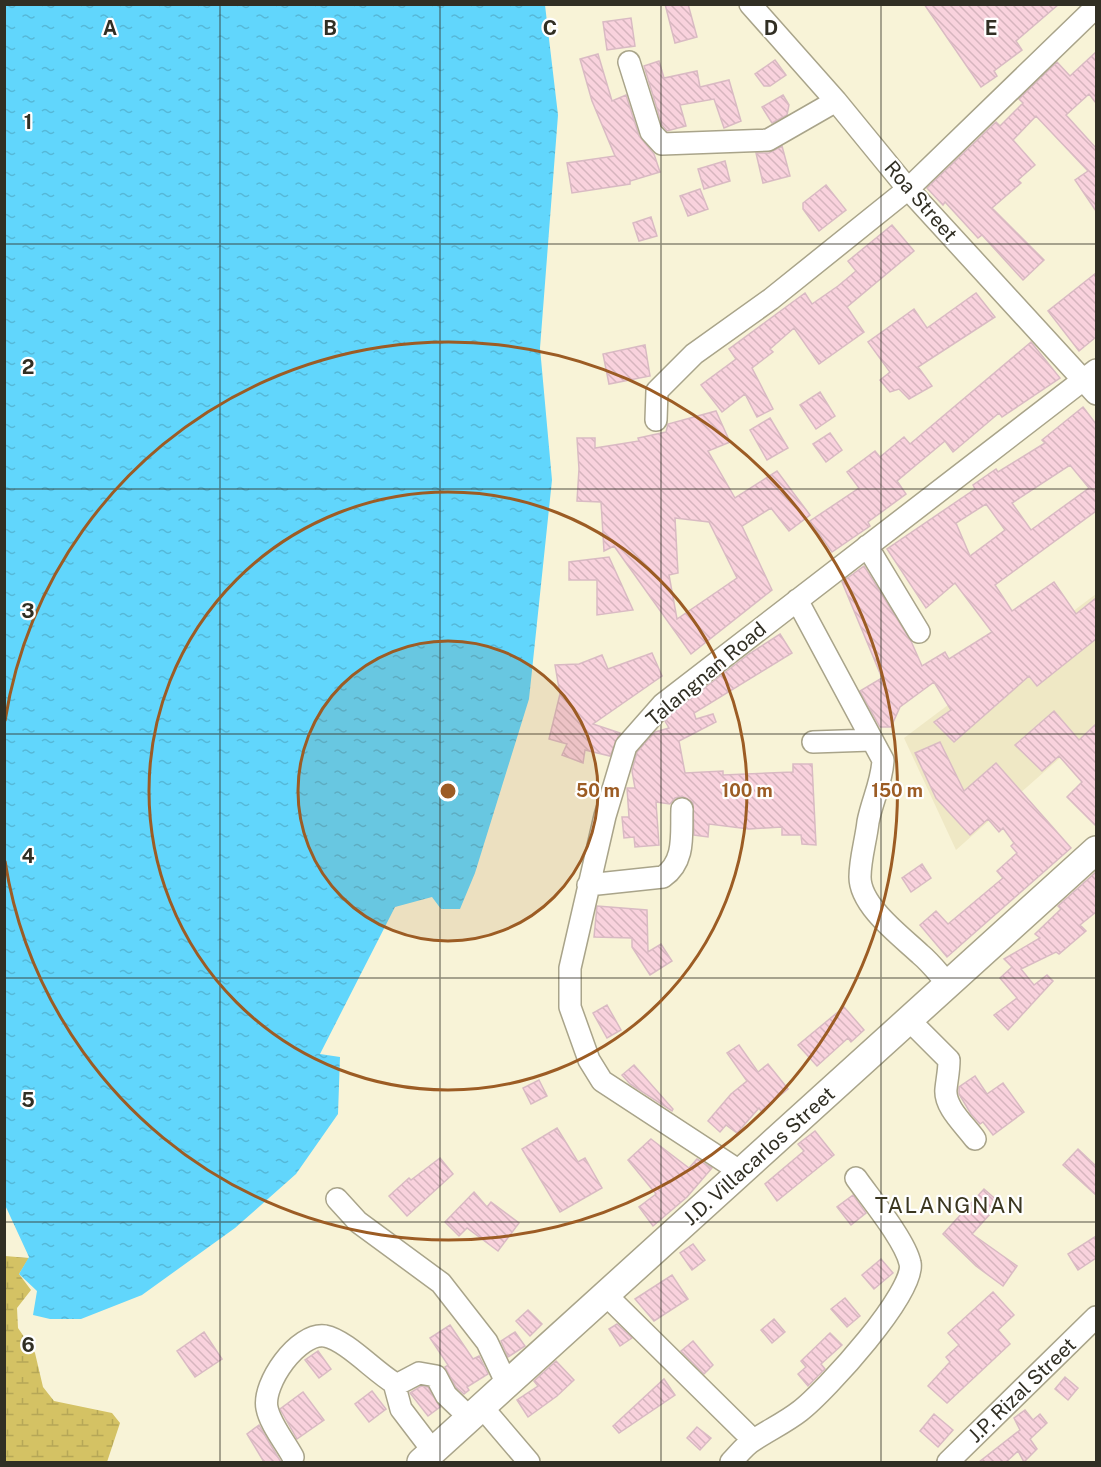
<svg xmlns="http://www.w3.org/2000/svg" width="1101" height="1467" font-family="'Public Sans',sans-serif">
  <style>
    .built { fill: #efe8c5 }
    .wetland { fill: url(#wetland-marsh) }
    .water { fill: url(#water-ripples) }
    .building { fill: url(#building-back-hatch); stroke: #d9bac3; stroke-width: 1.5; fill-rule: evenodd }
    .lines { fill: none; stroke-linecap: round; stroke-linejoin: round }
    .minor-casing { stroke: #a9a48a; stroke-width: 24 }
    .tertiary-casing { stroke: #a9a48a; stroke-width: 30 }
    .minor { stroke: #fff; stroke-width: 21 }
    .tertiary { stroke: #fff; stroke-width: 27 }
    .grid { fill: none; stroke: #312f24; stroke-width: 1.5; stroke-opacity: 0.55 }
    .ring { fill: none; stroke: #9c5c24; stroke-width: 3 }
    .labels { text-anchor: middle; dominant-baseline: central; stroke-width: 4.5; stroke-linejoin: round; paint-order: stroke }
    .street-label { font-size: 20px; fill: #312f24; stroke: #fff }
    .quarter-label { font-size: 22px; letter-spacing: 1.5px; fill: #3b3720; stroke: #fff }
    .grid-label { font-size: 20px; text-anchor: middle; font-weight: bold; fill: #312f24; stroke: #fff; stroke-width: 4.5; stroke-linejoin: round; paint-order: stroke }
    .centre { fill: #9c5c24; stroke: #fff; stroke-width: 3 }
    .ring-label { font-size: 18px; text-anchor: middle; font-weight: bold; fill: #9c5c24; stroke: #fff; stroke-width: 4.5; stroke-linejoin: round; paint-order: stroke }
  </style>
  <defs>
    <pattern id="wetland-marsh" width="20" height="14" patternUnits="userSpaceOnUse" patternTransform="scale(1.5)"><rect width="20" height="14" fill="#d4c264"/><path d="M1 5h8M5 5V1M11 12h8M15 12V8" fill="none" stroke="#b6a757"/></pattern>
    <pattern id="water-ripples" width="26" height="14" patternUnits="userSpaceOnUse" patternTransform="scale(1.5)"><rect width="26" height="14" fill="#61d6fc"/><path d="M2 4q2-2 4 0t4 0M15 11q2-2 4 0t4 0" fill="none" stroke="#55b8d8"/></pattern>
    <pattern id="building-back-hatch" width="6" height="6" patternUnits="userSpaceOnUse" patternTransform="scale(1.5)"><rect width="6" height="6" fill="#f9d2dd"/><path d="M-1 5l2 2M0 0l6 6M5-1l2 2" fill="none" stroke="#d6b5be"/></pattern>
  </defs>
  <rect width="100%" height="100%" fill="#f8f3d7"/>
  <!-- built -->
  <path class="built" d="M1096 594V726L956 850 904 738Z"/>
  <!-- wetland -->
  <path class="wetland" d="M5 1256 29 1258 19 1274 31 1290 17 1308 18 1328 35 1353 43 1387 54 1401 112 1413 120 1423 107 1462H5Z"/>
  <!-- water -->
  <path class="water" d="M4 5H545L558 115 540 348 552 480 529 699 475 873 460 909H441L432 897 395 907 320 1054 340 1057 338 1114 296 1174 235 1228 142 1295 81 1319H50L33 1315 37 1291 19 1274 29 1257 5 1205Z"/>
  <!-- building -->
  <path class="building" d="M665 4H688L697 37 675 43Z
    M924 4H1059L1016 41 1022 50 994 71 997 76 981 87Z
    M631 18 635 46 607 50 603 22Z
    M1096 52V103L1089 94 1066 115 1096 148V211L1075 180 1088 171 1036 116 1013 140 1035 165 1018 180 1021 183 992 208 1044 260 1023 280 982 235 978 238 945 202 943 205 927 188 996 122 1000 126 1023 103 1019 99 1057 62 1070 76Z
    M598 54 612 101 626 95 639 136 654 154 660 172 630 181V184L572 193 567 163 615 156 592 101 580 59Z
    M775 60 786 75 770 86H764L755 74Z
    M659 61 664 78 697 71 700 87 729 80 741 121 724 128 714 99 680 105 686 126 667 131 662 125 644 66Z
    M783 95 789 105 787 115 772 123 762 107Z
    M782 146 790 176 763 183 756 153H769Z
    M725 161 730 181 704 189 698 169Z
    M826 185 846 210 819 231 803 209V203Z
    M700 189 708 209 688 216 680 196Z
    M651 217 657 236 639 241 633 223Z
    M892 225 914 251 847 307 864 332 819 364 794 328 770 349 773 352 752 368 773 409 757 417 745 394 722 412 701 385 736 359 729 349 805 293 812 304 838 286 856 271 848 261Z
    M1096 273V337L1079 351 1048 311Z
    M976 293 995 317 918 367 932 386 909 399 899 389 890 392 880 380 890 372 868 342 914 309 927 328Z
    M1031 342 1060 378 1002 417 999 413 953 452 945 441 897 481 906 494 868 522 870 526 832 552 810 521 859 488 847 472 875 451 880 457 904 437 910 444Z
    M645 345 650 376 609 384 603 354Z
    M820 392 835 416 816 429 800 405Z
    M1083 407 1096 424V511L995 585 1012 611 1054 582 1076 614 1096 598V639L1037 686 1029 676 954 742 934 722 951 710 934 682 900 707 891 727H880L860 691 882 678 842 582 864 566 911 641 922 666 945 652 949 659 992 632 955 583 926 608 887 549 975 489 973 485 996 469 998 472 1045 443 1042 440ZM1070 465 1089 488 1031 530 1012 503ZM986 504 1005 530 970 556 956 523Z
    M716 411 730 442 708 451 735 498 777 471 810 515 789 531 771 508 742 526 772 590 691 654 614 546 604 551 601 502 577 501 579 469 577 438H595V448L639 441 638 438 666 432 668 424ZM675 518 709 522 737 578 677 619 669 575 678 573Z
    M770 418 788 448 767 460 750 430Z
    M830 433 842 450 826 462 813 444Z
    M609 557 633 610 597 615V580H569V562Z
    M780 634 792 653 694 713 696 719 713 714 716 722 679 741 685 773 723 771V775L793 772V764H812L816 845 802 844 801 835H782V827L749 829 709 824 708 837 694 835 693 803 682 796 675 798 670 804 656 802 659 845 635 847 634 837 624 838 622 817H629L627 788H635L632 771 637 752 655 732 669 728 665 721 672 713 749 654Z
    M652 653 662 676 593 724 620 733 610 756 585 750 583 763 562 755 567 744 549 739 560 694 555 665 579 664 602 655 608 669Z
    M1054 711 1079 740 1096 724V826L1067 797 1082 782 1059 756 1042 771 1015 745Z
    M940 742 964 791 996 763 1071 848 947 957 920 925 936 911 948 924 1003 878 997 871 1017 853 1011 846 1014 843 1003 828 999 832 988 819 970 835 936 798 915 753Z
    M922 864 931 878 911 892 902 878Z
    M1096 872V912L1080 925 1086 931 1059 954 1056 952 1021 969 1034 985 1047 975 1053 981 1008 1030 994 1015 1017 998 1000 978 1012 967 1004 959 1040 938 1035 934 1061 909 1058 906Z
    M597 906 647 910 648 952 661 944 672 961 650 975 632 947V938L594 937Z
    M607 1005 621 1030 607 1038 593 1013Z
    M844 1007 864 1030 851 1042 848 1038 817 1066 798 1045Z
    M739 1045 758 1072 768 1064 788 1089 761 1111 759 1108 737 1133 726 1125 720 1132 708 1121 731 1094 747 1081 727 1053Z
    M634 1065 673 1109 672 1111 630 1084 622 1075Z
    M975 1076 987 1094 1003 1083 1024 1112 993 1135 983 1122 980 1124 971 1114 959 1094V1087Z
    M539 1080 547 1096 531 1104 523 1088Z
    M557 1128 578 1162 585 1158 602 1188 560 1212 522 1149Z
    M815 1131 834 1155 777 1201 765 1184 804 1151 798 1144Z
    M651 1139 689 1168 697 1159 712 1168 687 1197 653 1226 639 1207 656 1194 628 1160Z
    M1078 1149 1096 1166V1195L1063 1165Z
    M440 1158 453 1174 407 1216 389 1196 409 1178 411 1180Z
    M984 1189 1000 1203 972 1234 1017 1266 1003 1286 976 1266 943 1234Z
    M474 1192 487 1207 491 1202 519 1223 498 1251 467 1228 459 1236 445 1222Z
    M853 1195 866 1213 851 1225 837 1207Z
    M1096 1236V1258L1078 1270 1068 1254Z
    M693 1244 705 1260 692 1270 680 1253Z
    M881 1259 893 1273 874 1289 862 1275Z
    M672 1275 688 1299 654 1321 635 1299Z
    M993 1292 1014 1315 998 1330 1010 1344 947 1403 928 1386 950 1362 946 1357 959 1345 948 1333Z
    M845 1298 860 1316 847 1327 831 1309Z
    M528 1310 542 1324 530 1336 516 1321Z
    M774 1319 785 1332 772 1343 761 1330Z
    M617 1324 632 1338 620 1346 609 1329Z
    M450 1325 473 1359 479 1356 488 1374 467 1387 469 1390 464 1394 456 1387 445 1367 448 1365 430 1338Z
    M204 1332 222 1359 195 1377 177 1351Z
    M515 1332 525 1346 508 1357 501 1341Z
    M830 1333 842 1345 821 1364 825 1369 808 1386 798 1374 806 1367 801 1361Z
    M693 1341 713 1365 704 1374 681 1351Z
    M318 1351 331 1369 319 1378 305 1360Z
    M556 1361 574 1380 557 1396 528 1417 517 1400 538 1386 534 1381Z
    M1065 1377 1078 1388 1068 1400 1055 1389Z
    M664 1379 675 1395 619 1433 613 1426Z
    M421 1386 428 1387 440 1407 428 1416 410 1393Z
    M372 1391 386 1409 369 1422 355 1404Z
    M303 1392 324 1420 297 1439 280 1409Z
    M1025 1410 1033 1420 1040 1414 1047 1423 1030 1439 1037 1449 1024 1462 1018 1451 1006 1462H979L1020 1430 1014 1418Z
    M934 1414 953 1430 938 1447 920 1431Z
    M259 1425 267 1439 281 1462H264L247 1434Z
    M697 1427 711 1438 700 1450 687 1438Z"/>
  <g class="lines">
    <defs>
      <path id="minor" d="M750 4 836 101 908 189 1096 394
        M629 62 651 132 662 144 768 140 836 101
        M656 420 657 391 694 354 771 299 908 189 1096 7
        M867 546 919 632
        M797 600 883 760C882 782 872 801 868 822 866 840 860 859 860 877 860 906 901 936 920 954 931 963 939 974 948 984
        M813 742 871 740
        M588 885 663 877C686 861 681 834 682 809
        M909 1020 949 1060C949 1071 947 1079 946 1089 944 1107 965 1125 975 1139
        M741 1172 602 1081 589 1060 570 1007V968L605 816 626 746 663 704 1096 370
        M337 1199 358 1222 441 1283 487 1342 507 1384
        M606 1295 753 1440
        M394 1383 401 1409 433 1451
        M482 1407 529 1462
        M293 1457C285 1442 270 1424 267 1408 262 1384 298 1332 325 1336 346 1340 374 1371 394 1383H400L419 1373 436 1376 446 1395 470 1418
        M731 1462C738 1455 745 1445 754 1440 769 1430 786 1422 800 1411 825 1392 917 1291 910 1263 905 1240 870 1198 856 1178
        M948 1462 1096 1317"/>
      <path id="tertiary" d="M421 1462 1096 850"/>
    </defs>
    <!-- minor casing -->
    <use href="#minor" class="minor-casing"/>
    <!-- tertiary casing -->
    <use href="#tertiary" class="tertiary-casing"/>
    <!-- minor -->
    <use href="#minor" class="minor"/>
    <!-- tertiary -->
    <use href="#tertiary" class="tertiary"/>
  </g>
  <!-- grid -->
  <path class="grid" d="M220 4V1462M440 4V1462M661 4V1462M881 4V1462M4 244H1096M4 489H1096M4 734H1096M4 978H1096M4 1222H1096"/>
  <!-- distance rings -->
  <circle cx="448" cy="791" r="150" fill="#9c5c24" fill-opacity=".12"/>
  <g class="ring">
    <circle cx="448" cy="791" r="150"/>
    <circle cx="448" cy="791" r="299"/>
    <path d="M5 721A449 449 0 1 1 5 861"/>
  </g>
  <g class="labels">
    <!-- street labels -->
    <g class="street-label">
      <text transform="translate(921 201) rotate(49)">Roa Street</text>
      <text transform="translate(706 674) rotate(-40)">Talangnan Road</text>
      <text transform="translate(759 1156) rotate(-42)">J.D. Villacarlos Street</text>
      <text transform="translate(1022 1390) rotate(-44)">J.P. Rizal Street</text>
    </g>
    <!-- quarter labels -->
    <g class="quarter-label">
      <text x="950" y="1205">TALANGNAN</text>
    </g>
  </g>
  <g class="grid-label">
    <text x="110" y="35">A</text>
    <text x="330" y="35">B</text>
    <text x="550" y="35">C</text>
    <text x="771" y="35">D</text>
    <text x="991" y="35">E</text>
    <text x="28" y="129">1</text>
    <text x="28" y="374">2</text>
    <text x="28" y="618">3</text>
    <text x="28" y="863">4</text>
    <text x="28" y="1107">5</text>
    <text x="28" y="1352">6</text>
  </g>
  <circle cx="448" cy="791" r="9" class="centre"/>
  <g class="ring-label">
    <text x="598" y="797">50 m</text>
    <text x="747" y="797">100 m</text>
    <text x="897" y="797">150 m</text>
  </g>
  <!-- border -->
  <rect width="1101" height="1467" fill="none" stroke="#312f24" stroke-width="12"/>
</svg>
